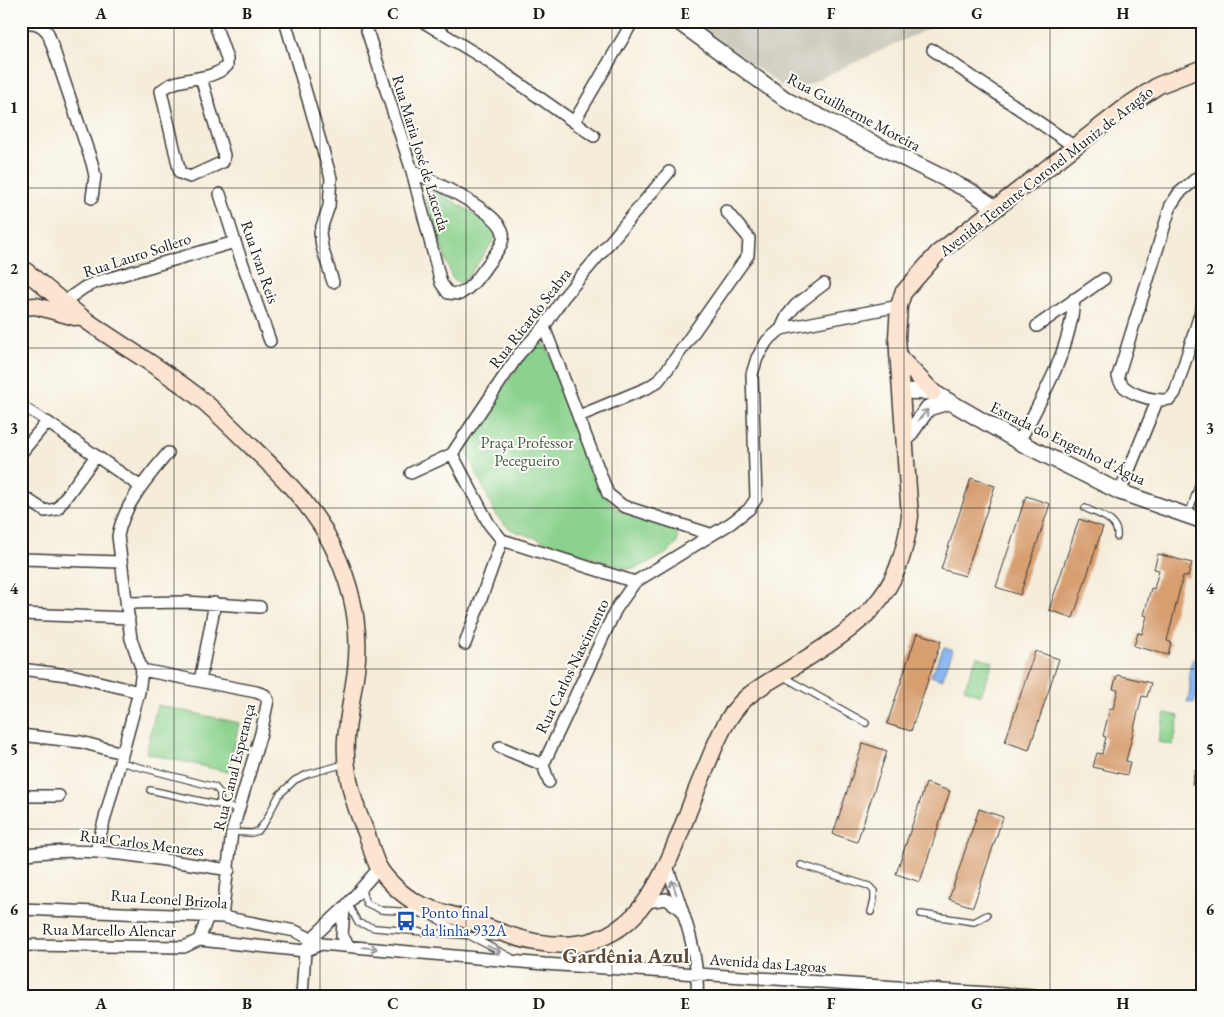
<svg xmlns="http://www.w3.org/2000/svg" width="1224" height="1017" font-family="'EB Garamond',serif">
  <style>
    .industrial { fill: #c7c5b8 }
    .green { fill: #8ad28d; stroke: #537754 }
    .water { fill: #89b8f4; stroke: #526a88 }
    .building { fill: #d79e70 }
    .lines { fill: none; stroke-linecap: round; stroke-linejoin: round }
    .service-casing { stroke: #3d3b38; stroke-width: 8 }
    .pedestrian-casing { stroke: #3d3b38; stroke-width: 11 }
    .minor-casing { stroke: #3d3b38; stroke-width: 14 }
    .tertiary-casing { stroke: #3d3b38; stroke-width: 18 }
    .secondary-casing { stroke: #3d3b38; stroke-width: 19 }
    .service { stroke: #fff; stroke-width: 5.5 }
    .pedestrian { stroke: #fff; stroke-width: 9 }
    .minor { stroke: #fff; stroke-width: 11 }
    .tertiary { stroke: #fff; stroke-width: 15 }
    .secondary { stroke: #fce5d0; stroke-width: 16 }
    .oneway { stroke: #999 }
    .grid { fill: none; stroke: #1c1c1c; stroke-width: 1; stroke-opacity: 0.55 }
    .labels { text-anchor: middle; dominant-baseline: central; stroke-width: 4; stroke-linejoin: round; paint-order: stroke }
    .street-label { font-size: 16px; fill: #1c1c1c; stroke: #fdfcf7 }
    .park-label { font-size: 16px; fill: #425c44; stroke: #fdfcf7 }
    .transit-label { font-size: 16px; fill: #164399; stroke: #fdfcf7; text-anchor: start }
    .district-label { font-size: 21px; font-weight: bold; fill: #5d4a39; stroke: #fdfcf7 }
    .neatline { fill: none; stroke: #1c1c1c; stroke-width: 2 }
    .grid-label { font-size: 16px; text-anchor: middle; font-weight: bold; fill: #1c1c1c }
  </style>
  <rect width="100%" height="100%" fill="#fdfcf7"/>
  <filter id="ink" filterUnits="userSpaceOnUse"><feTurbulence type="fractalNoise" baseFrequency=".02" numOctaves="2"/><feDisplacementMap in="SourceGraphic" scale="10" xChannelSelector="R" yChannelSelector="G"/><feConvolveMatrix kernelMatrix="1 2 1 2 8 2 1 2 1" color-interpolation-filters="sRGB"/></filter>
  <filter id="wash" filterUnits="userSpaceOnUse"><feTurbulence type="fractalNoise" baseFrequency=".0096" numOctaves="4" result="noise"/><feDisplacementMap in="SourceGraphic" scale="20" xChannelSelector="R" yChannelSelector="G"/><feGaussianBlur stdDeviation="1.12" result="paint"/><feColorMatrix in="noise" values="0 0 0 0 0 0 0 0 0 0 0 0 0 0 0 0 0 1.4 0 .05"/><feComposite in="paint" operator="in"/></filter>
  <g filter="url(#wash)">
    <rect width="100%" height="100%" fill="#f5edda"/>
    <!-- industrial -->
    <path class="industrial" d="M688 21H945L791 92Z"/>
    <!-- green -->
    <path class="green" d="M428 192H437L492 224 496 231 495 238 466 280 459 283 452 278 426 200Z
      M535 343 543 344 547 348 607 498 616 508 623 511 676 530C678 536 679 543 673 548 665 556 637 570 626 569L512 530 503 523 496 515 466 451 468 435Z
      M977 656 993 662 981 695 964 689Z
      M157 705 239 723 228 772 146 753Z
      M1165 713 1179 716 1173 745 1158 742Z"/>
    <!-- water -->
    <path class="water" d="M944 647 953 650 942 680 931 676Z
      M1193 659 1203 660 1199 690 1194 703 1187 702C1194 687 1185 673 1193 659Z"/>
    <g id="blocks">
      <!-- building -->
      <path class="building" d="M971 478 995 486 965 576 941 569Z
        M1026 496 1050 504 1020 595 996 587Z
        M1079 519 1103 527 1073 618 1049 610Z
        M1158 554 1192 563 1188 577 1183 576 1167 641 1171 642 1168 655 1134 646 1138 633 1142 634 1147 616 1144 615 1151 588 1154 589 1159 570 1154 569Z
        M917 633 941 641 911 731 887 724Z
        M1035 651 1059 659 1029 750 1005 742Z
        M1117 675 1151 683 1147 697 1142 696 1126 761 1130 762 1127 775 1093 767 1097 753 1102 754 1106 737 1103 736 1110 708 1113 709 1118 690 1113 689Z
        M863 743 887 751 857 842 833 834Z
        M1195 770 1203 771V786L1192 784Z
        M926 783 950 791 920 882 896 874Z
        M979 809 1003 817 973 907 949 899Z"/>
    </g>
  </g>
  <g filter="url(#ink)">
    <use href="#blocks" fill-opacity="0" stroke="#3d3b38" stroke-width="1"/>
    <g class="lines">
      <defs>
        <path id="service" d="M1085 508C1099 515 1119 519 1117 537
          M1188 516 1203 471
          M782 676 866 723
          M120 762 215 787 220 793V805
          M150 790 238 809
          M232 832 251 833 258 831 265 822 279 795 295 780 308 774 345 764
          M801 865 869 886 874 891V900L871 912
          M361 888 366 903 381 910 415 912 434 918 511 957
          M348 903 358 923 375 928 497 938
          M921 914 974 922 987 915"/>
        <path id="pedestrian" d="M21 405 47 422"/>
        <path id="minor" d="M285 21 331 178 329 206 320 232 322 247 333 282
          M364 21 412 171 441 283 448 293 460 294C474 286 481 273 491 260 496 252 505 243 503 233 499 211 432 181 412 171
          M422 21 483 58 594 136
          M21 23C34 22 40 23 48 33L92 163 95 176 92 198
          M933 50 1075 147
          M201 78 224 155 223 162 190 177 180 173 161 91C177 75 209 83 227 66V59L214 21
          M574 122 633 21
          M1203 173 1179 193 1171 205 1118 376C1120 393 1155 403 1170 399L1175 393 1203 305
          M220 194 235 242 270 341
          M59 305 85 287 97 282 235 242
          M1037 326 1104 279
          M544 327 608 494 623 506 710 534
          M781 329 899 306
          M579 416 647 388 658 381 670 366 748 255 749 238 726 211
          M1019 442C1042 398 1071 349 1074 299
          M21 453 47 422 141 487
          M452 454 489 524 502 540 635 582
          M411 473 452 454 519 354 544 327 563 298 669 172
          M1120 492 1157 401
          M21 495 45 511 57 509 96 456
          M21 559 121 562
          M128 603 186 602 260 607
          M21 614 129 618
          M465 644 502 540
          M21 669 75 676 139 692
          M142 670 256 692 265 695 268 700 261 733 232 832 222 917
          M200 681 215 603
          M21 735 81 742 122 753
          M500 747 543 765 549 782
          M543 765 616 609 635 582 731 523 749 509 756 499 752 374 757 358 767 341 781 329 787 316 796 305 824 284
          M21 796H59
          M96 851 139 692 142 670 131 639 118 536C124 504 148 477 168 453
          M21 855C91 844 160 860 229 870
          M666 863C680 905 700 951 697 996
          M647 902 666 899 682 910
          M21 909 222 917 295 931 321 944
          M199 940 305 951 321 944 544 964 1034 996
          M21 945 184 947 199 940 208 916
          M349 946 342 936 344 908 379 868
          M302 996 305 951 312 938 344 908"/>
        <path id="tertiary" d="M677 21 788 101 970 191 995 208
          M901 391 933 392 1019 442 1120 492 1203 521
          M906 439 928 408 948 402"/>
        <path id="secondary" d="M21 267C43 285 64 304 87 321 125 348 167 371 202 400 220 415 236 432 253 448 279 473 305 499 324 530 349 574 362 619 356 670 353 693 348 716 346 739 344 770 353 802 365 830 370 841 372 855 378 866 385 879 403 896 417 903 431 910 446 913 461 918 485 926 509 937 535 942 649 963 667 859 702 777 714 749 724 717 747 697 761 685 778 677 793 667 860 625 900 601 910 516L897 337 899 306 903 293 938 253 1127 106 1159 85 1203 68
          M21 307 36 306 75 317
          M898 356 933 392"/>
      </defs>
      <!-- service casing -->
      <use href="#service" class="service-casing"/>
      <!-- pedestrian casing -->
      <use href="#pedestrian" class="pedestrian-casing"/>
      <!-- minor casing -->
      <use href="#minor" class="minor-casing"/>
      <!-- tertiary casing -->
      <use href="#tertiary" class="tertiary-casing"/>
      <!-- secondary casing -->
      <use href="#secondary" class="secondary-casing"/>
      <!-- service -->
      <use href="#service" class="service"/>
      <!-- pedestrian -->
      <use href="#pedestrian" class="pedestrian"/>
      <!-- minor -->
      <use href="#minor" class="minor"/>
      <!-- tertiary -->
      <use href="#tertiary" class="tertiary"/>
      <!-- secondary -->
      <use href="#secondary" class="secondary"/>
    </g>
    <!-- one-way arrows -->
    <defs><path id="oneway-shaft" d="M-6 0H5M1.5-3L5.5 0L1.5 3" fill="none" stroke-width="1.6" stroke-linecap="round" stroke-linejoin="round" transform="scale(1.25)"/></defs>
    <g class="oneway">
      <use href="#oneway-shaft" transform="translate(923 415) rotate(-49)"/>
      <use href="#oneway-shaft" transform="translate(674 887) rotate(-108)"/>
      <use href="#oneway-shaft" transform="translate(370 948) rotate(5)"/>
      <use href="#oneway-shaft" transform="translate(494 949) rotate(26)"/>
    </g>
  </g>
  <!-- grid -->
  <path class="grid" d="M174 21V996M320 21V996M466 21V996M612 21V996M758 21V996M904 21V996M1050 21V996M21 188H1203M21 348H1203M21 508H1203M21 669H1203M21 829H1203"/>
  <!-- icons -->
  <defs>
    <symbol id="bus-bare" viewBox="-9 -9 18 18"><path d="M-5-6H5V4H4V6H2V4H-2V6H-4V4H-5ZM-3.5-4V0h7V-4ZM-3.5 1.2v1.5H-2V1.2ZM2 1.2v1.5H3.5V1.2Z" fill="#1a4fb4" stroke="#fdfcf7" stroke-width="2.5" paint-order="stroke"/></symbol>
  </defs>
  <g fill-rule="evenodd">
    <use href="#bus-bare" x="392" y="907" width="28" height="28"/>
  </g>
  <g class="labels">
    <!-- street labels -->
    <g class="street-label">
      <text transform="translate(854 112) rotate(28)">Rua Guilherme Moreira</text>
      <text transform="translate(421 153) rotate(73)">Rua Maria José de Lacerda</text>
      <text transform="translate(1046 171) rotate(-38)">Avenida Tenente Coronel Muniz de Aragão</text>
      <text transform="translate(137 255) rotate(-18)">Rua Lauro Sollero</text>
      <text transform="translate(260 262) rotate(71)">Rua Ivan Reis</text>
      <text transform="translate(530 318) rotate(-52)">Rua Ricardo Seabra</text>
      <text transform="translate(1068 443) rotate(26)">Estrada do Engenho d'Água</text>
      <text transform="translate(572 666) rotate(-64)">Rua Carlos Nascimento</text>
      <text transform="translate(234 767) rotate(-76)">Rua Canal Esperança</text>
      <text transform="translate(142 843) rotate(7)">Rua Carlos Menezes</text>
      <text transform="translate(169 899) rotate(4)">Rua Leonel Brizola</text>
      <text transform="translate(109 930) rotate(1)">Rua Marcello Alencar</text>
      <text transform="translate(768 963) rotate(4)">Avenida das Lagoas</text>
    </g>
    <!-- park labels -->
    <g class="park-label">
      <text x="527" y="442">Praça Professor<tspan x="527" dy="18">Pecegueiro</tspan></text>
    </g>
    <!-- transit labels -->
    <g class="transit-label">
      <text x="421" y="912">Ponto final<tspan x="421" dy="18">da linha 932A</tspan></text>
    </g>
    <!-- district labels -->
    <g class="district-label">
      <text x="626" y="955">Gardênia Azul</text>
    </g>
  </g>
  <!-- margin -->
  <rect width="1224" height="1017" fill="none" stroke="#fdfcf7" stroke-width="55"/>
  <rect x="28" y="28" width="1168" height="962" class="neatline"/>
  <g class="grid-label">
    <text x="101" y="19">A</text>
    <text x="247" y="19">B</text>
    <text x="393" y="19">C</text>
    <text x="539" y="19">D</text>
    <text x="685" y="19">E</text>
    <text x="831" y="19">F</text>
    <text x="977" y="19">G</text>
    <text x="1123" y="19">H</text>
    <text x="14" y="113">1</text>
    <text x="1210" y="113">1</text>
    <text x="14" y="274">2</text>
    <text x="1210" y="274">2</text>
    <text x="14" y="434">3</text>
    <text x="1210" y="434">3</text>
    <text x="14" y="594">4</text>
    <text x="1210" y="594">4</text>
    <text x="14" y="755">5</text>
    <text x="1210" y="755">5</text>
    <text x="14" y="915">6</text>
    <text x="1210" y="915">6</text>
    <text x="101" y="1009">A</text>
    <text x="247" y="1009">B</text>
    <text x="393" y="1009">C</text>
    <text x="539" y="1009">D</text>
    <text x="685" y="1009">E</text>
    <text x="831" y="1009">F</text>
    <text x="977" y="1009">G</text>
    <text x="1123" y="1009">H</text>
  </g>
</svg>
